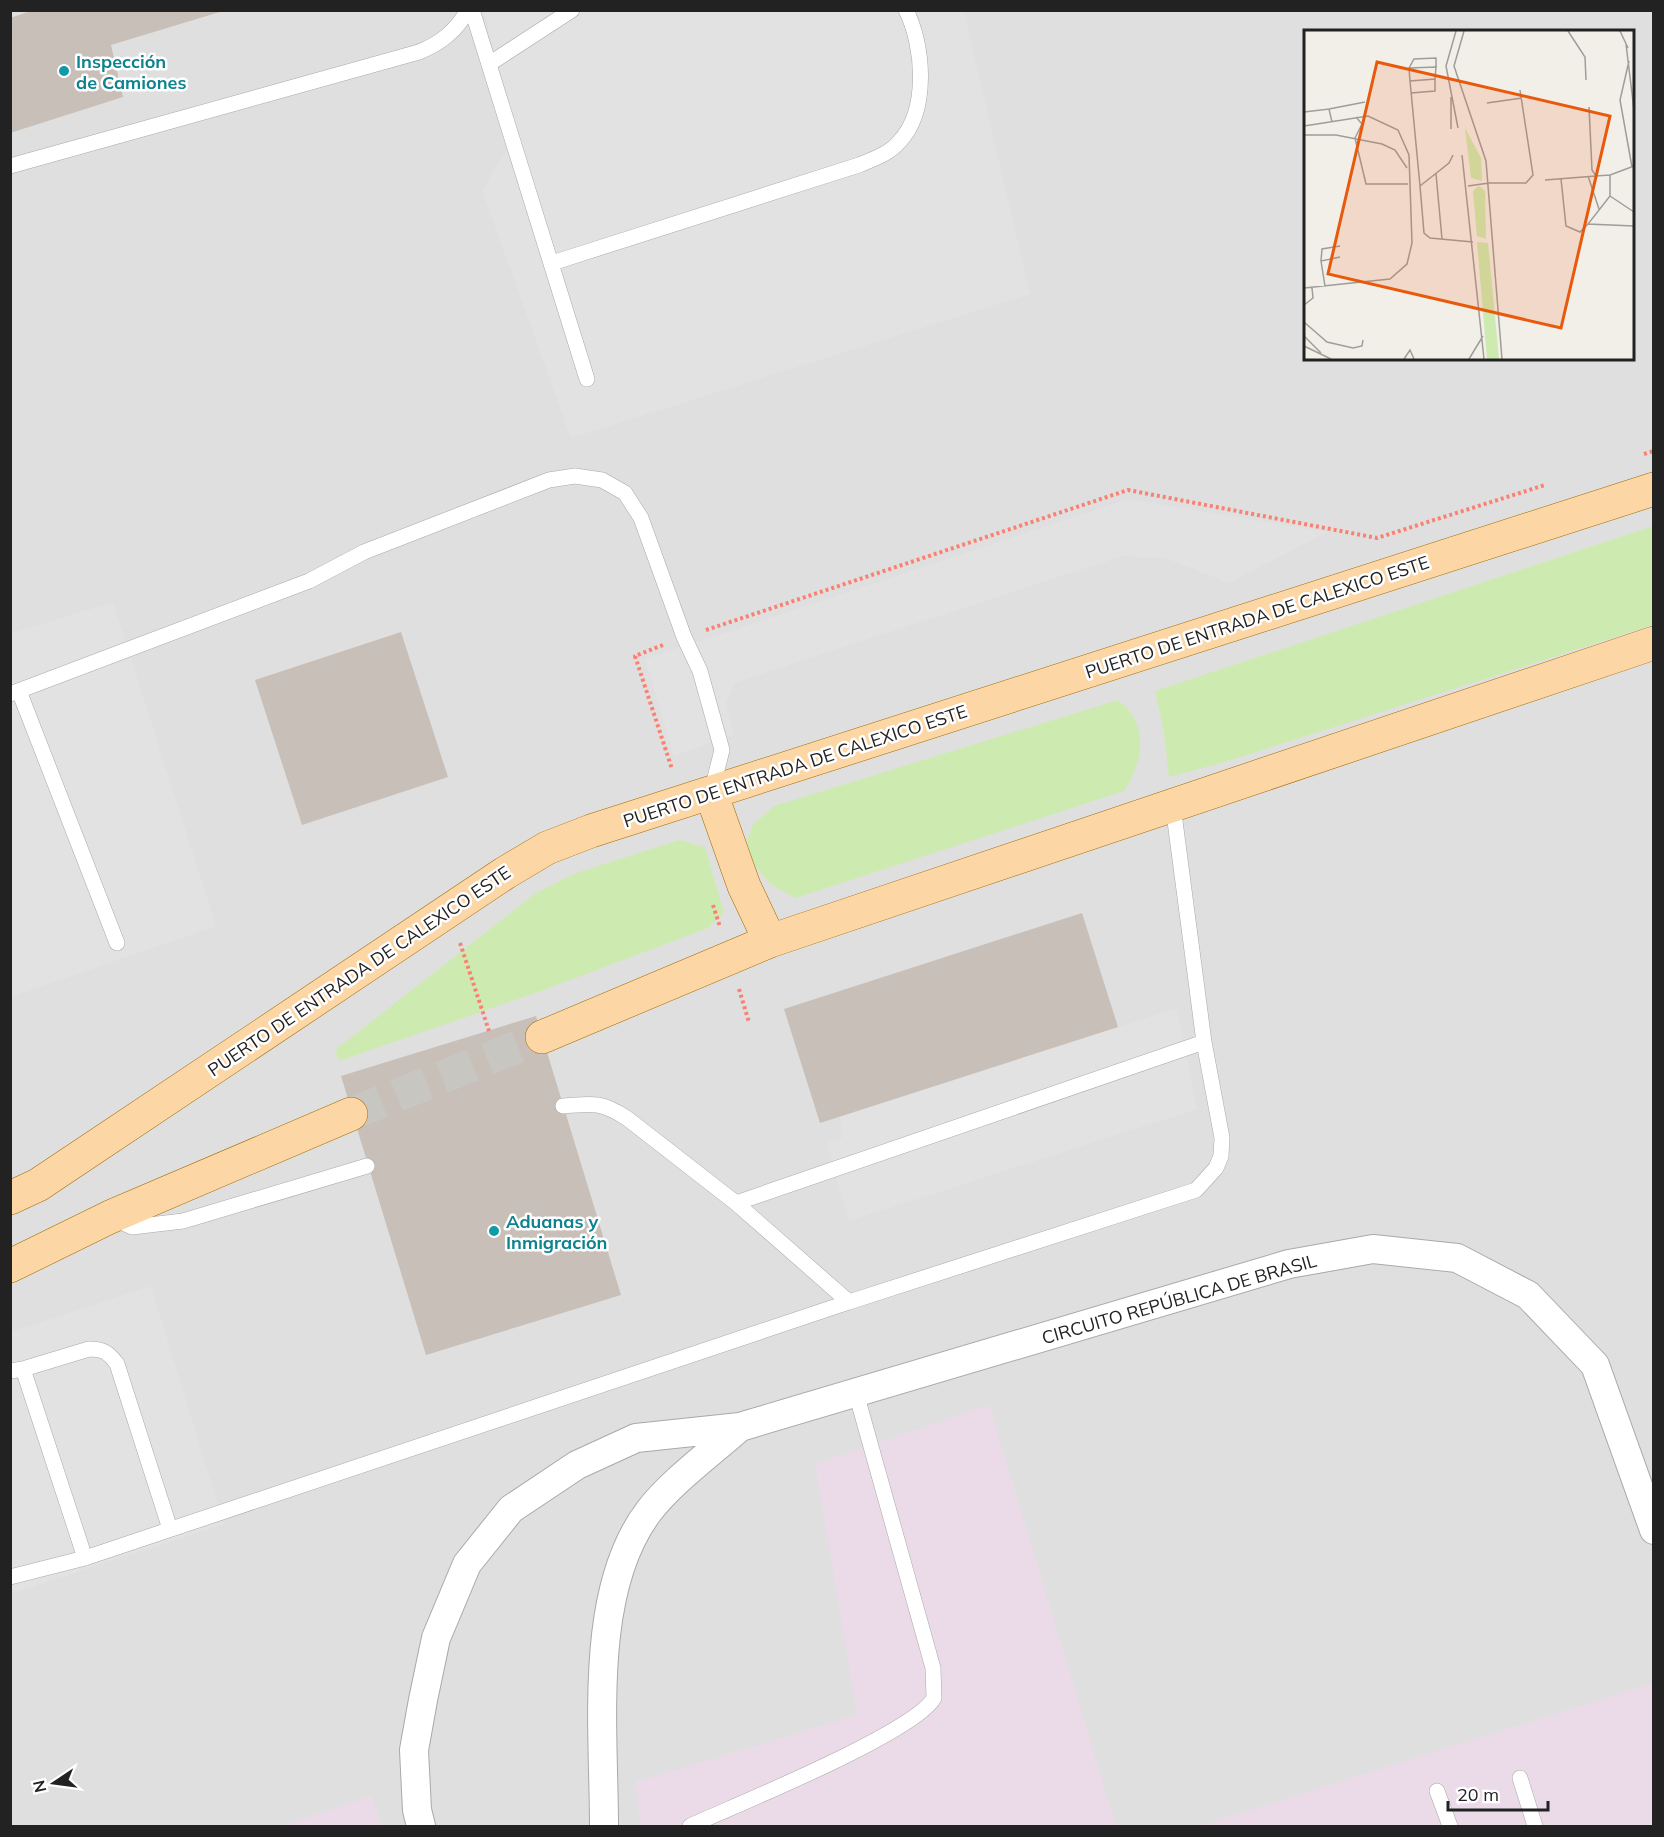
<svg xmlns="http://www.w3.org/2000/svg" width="1664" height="1837" font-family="Mulish,sans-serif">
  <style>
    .residential { fill: #e0dfdf; fill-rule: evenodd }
    .industrial { fill: #ebdbe8 }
    .grass { fill: #cdebb0 }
    .parking { fill: #e2e2e2 }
    .building { fill: #c7bfb8 }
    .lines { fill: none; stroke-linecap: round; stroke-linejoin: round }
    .primary-tunnel { stroke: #c8c6c1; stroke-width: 33; stroke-dasharray: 33 16; stroke-linecap: butt }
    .service-casing { stroke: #a9a9a9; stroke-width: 16 }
    .minor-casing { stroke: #a9a9a9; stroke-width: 30 }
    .primary-casing { stroke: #a06b00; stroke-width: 34 }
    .path { stroke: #fa8072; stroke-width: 4; stroke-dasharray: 3 3; stroke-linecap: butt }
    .service { stroke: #fff; stroke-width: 15 }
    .minor { stroke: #fff; stroke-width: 28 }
    .primary { stroke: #fcd6a4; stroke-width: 33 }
    .culture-dot { fill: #0f9aa8; stroke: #fff; stroke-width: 2 }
    .labels { text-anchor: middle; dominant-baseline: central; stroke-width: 5; stroke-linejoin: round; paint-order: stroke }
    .culture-label { font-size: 18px; font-weight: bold; fill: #0d838f; stroke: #fff; text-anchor: start }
    .street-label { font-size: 18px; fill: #222; stroke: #fff }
    .inset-road { fill: none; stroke: #9f9d99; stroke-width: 1.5 }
    .view { fill: #e8590c; fill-opacity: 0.15; stroke: #e8590c; stroke-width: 3 }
    .inset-edge { fill: none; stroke: #222; stroke-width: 3 }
  </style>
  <rect width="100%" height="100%" fill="#f2efe9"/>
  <!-- residential -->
  <path class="residential" d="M11 11H1653V1826H11ZM1306 32H1632V358H1306Z"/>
  <!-- industrial -->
  <path class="industrial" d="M989 1405 1116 1826H640L636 1782 857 1715 815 1464Z
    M1653 1683V1826H1199Z
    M372 1796 381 1826H282Z"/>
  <!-- grass -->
  <path class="grass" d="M1653 526V625L1225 762 1169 777 1164 733 1155 691Z
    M1118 700C1123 705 1131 711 1134 718 1147 744 1138 769 1124 791L796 898 771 885 752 862 747 840 753 825 774 806Z
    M679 840 705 847 724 913 708 928 541 991 339 1061 335 1050 536 893 576 873Z"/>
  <!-- parking -->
  <path class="parking" d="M484 11H964L1030 294 571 438 482 190 515 136Z
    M1129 499 1327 532 1229 583 1165 558 1123 556 764 673 735 683 726 703 734 734 674 756 645 659Z
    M113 602 216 926 11 997 10 634Z
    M1177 1008 1197 1109 849 1221 826 1142 842 1138 840 1117Z
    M151 1286 224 1524 11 1594 10 1332Z"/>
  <!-- building -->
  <path class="building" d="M34 10H223V11L111 45 123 97 10 133V18Z
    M401 632 448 777 302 825 255 680Z
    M1082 913 1118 1027 820 1123 784 1009Z
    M536 1016 621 1295 426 1355 341 1076Z"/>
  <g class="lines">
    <!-- primary-tunnel -->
    <path class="primary-tunnel" d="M351 1114 542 1037"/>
    <defs>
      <path id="service" d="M472 10 587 379
        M489 64 572 10
        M10 166 419 52C441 43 456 31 468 10
        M552 263 859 165C873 159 889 154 899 142 929 111 924 46 906 10
        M19 691 117 943
        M10 694 309 581 364 552 549 480 575 476 602 480 625 493 641 518 684 637 700 671 722 750 711 793
        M563 1106C593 1103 603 1102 628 1119L736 1203 849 1302 1196 1190 1216 1168 1221 1156 1222 1138 1204 1042 1173 806
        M736 1203 1204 1042
        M112 1218 132 1227 183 1221 367 1166
        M23 1369 89 1349C104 1349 109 1353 117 1364L170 1529
        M10 1371 23 1369 85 1558
        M10 1577 85 1558 849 1302
        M1520 1778 1535 1826
        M1437 1791 1450 1826
        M690 1826C736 1805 914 1733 934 1698L933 1668 856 1393"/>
      <path id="minor" d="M421 1826 417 1810 414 1750 423 1700 436 1638 467 1564 511 1509 577 1465 636 1438 740 1427 1289 1264 1373 1249 1457 1258 1528 1295 1595 1365 1654 1530
        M604 1826C604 1729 588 1591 649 1511 671 1482 712 1452 740 1427"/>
      <path id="primary" d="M711 793 744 886 770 941
        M542 1037 770 941 1654 643
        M10 1198 38 1185 505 873 547 848 591 831 1654 489
        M10 1266 110 1217 351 1114"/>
    </defs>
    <!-- service casing -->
    <use href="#service" class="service-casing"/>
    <!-- minor casing -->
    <use href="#minor" class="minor-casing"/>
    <!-- primary casing -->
    <use href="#primary" class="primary-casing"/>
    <!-- path -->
    <path class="path" d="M1644 454 1654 451
      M706 630 1128 490 1377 538 1545 485
      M663 645 635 656 672 769
      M713 905 720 927
      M460 943 489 1031
      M739 989 749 1022"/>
    <!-- service -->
    <use href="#service" class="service"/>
    <!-- minor -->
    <use href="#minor" class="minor"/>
    <!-- primary -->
    <use href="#primary" class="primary"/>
  </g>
  <!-- markers -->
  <g class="culture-dot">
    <circle cx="64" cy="71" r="6"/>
    <circle cx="494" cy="1231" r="6"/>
  </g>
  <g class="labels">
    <!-- culture labels -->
    <g class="culture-label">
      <text x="76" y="61">Inspección<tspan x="76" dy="21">de Camiones</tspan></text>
      <text x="506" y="1221">Aduanas y<tspan x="506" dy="21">Inmigración</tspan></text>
    </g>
    <!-- street labels -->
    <g class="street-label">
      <text transform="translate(1257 617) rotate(-18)">PUERTO DE ENTRADA DE CALEXICO ESTE</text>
      <text transform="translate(795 766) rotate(-18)">PUERTO DE ENTRADA DE CALEXICO ESTE</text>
      <text transform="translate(359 971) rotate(-34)">PUERTO DE ENTRADA DE CALEXICO ESTE</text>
      <text transform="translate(1179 1299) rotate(-16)">CIRCUITO REPÚBLICA DE BRASIL</text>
    </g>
  </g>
  <!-- overview -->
  <g transform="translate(1304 30)">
    <rect width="330" height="330" fill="#f2efe9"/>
    <path d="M161 98 177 128 178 151 167 148ZM175 156 181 161 182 209 173 206 169 161ZM173 212 184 213 195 329H183Z" fill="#cdebb0"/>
    <path class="inset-road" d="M152 1 142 36 154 98M160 1 150 36 182 131 198 329M264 1 281 27 282 50M316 1 324 18M322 14 330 80M325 31 316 70 328 137M105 38 110 29 132 28V37M106 51 131 49 132 37 105 38 106 51 116 156M107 63 131 61V49M147 67V99M183 73 218 68M285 77 288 140 292 146 306 145M25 79 61 72M0 82 25 79 28 92M52 87 58 94 51 108 62 154H104M0 96 64 86 94 100 105 125 108 213 103 234 86 249 0 258M0 105H32L78 114 91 120 103 138M149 125 145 133 116 156 120 203 126 208 169 212M158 125 180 329M330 136 306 145V166L284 194 330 196M132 144 138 209M284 146 295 179M257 149 262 196 276 202 284 194M241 150 292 146M185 153H222L229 145 216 60M164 156 185 153M306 166 330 182M17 231 18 219 36 216M21 256 17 231 36 227M0 275 9 268 8 258M0 292 23 312 49 318 58 316 59 310M0 306 17 323M0 316 27 329M100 329 106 320 110 329M165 329 179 306"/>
    <path class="view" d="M73 32 306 86 257 298 24 244Z"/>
    <rect width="330" height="330" class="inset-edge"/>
  </g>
  <!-- border -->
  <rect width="1664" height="1837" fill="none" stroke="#222222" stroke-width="24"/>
  <!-- north arrow -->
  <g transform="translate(54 1783) rotate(257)" stroke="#ffffff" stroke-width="4.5" paint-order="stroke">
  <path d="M0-4.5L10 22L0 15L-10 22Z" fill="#222222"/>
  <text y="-9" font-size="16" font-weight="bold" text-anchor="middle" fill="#222222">N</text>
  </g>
  <!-- scale -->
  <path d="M1448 1801v9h100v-9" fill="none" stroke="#222222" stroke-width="3"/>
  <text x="1457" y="1801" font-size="18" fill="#222222" stroke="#ffffff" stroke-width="4.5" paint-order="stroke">20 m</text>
</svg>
